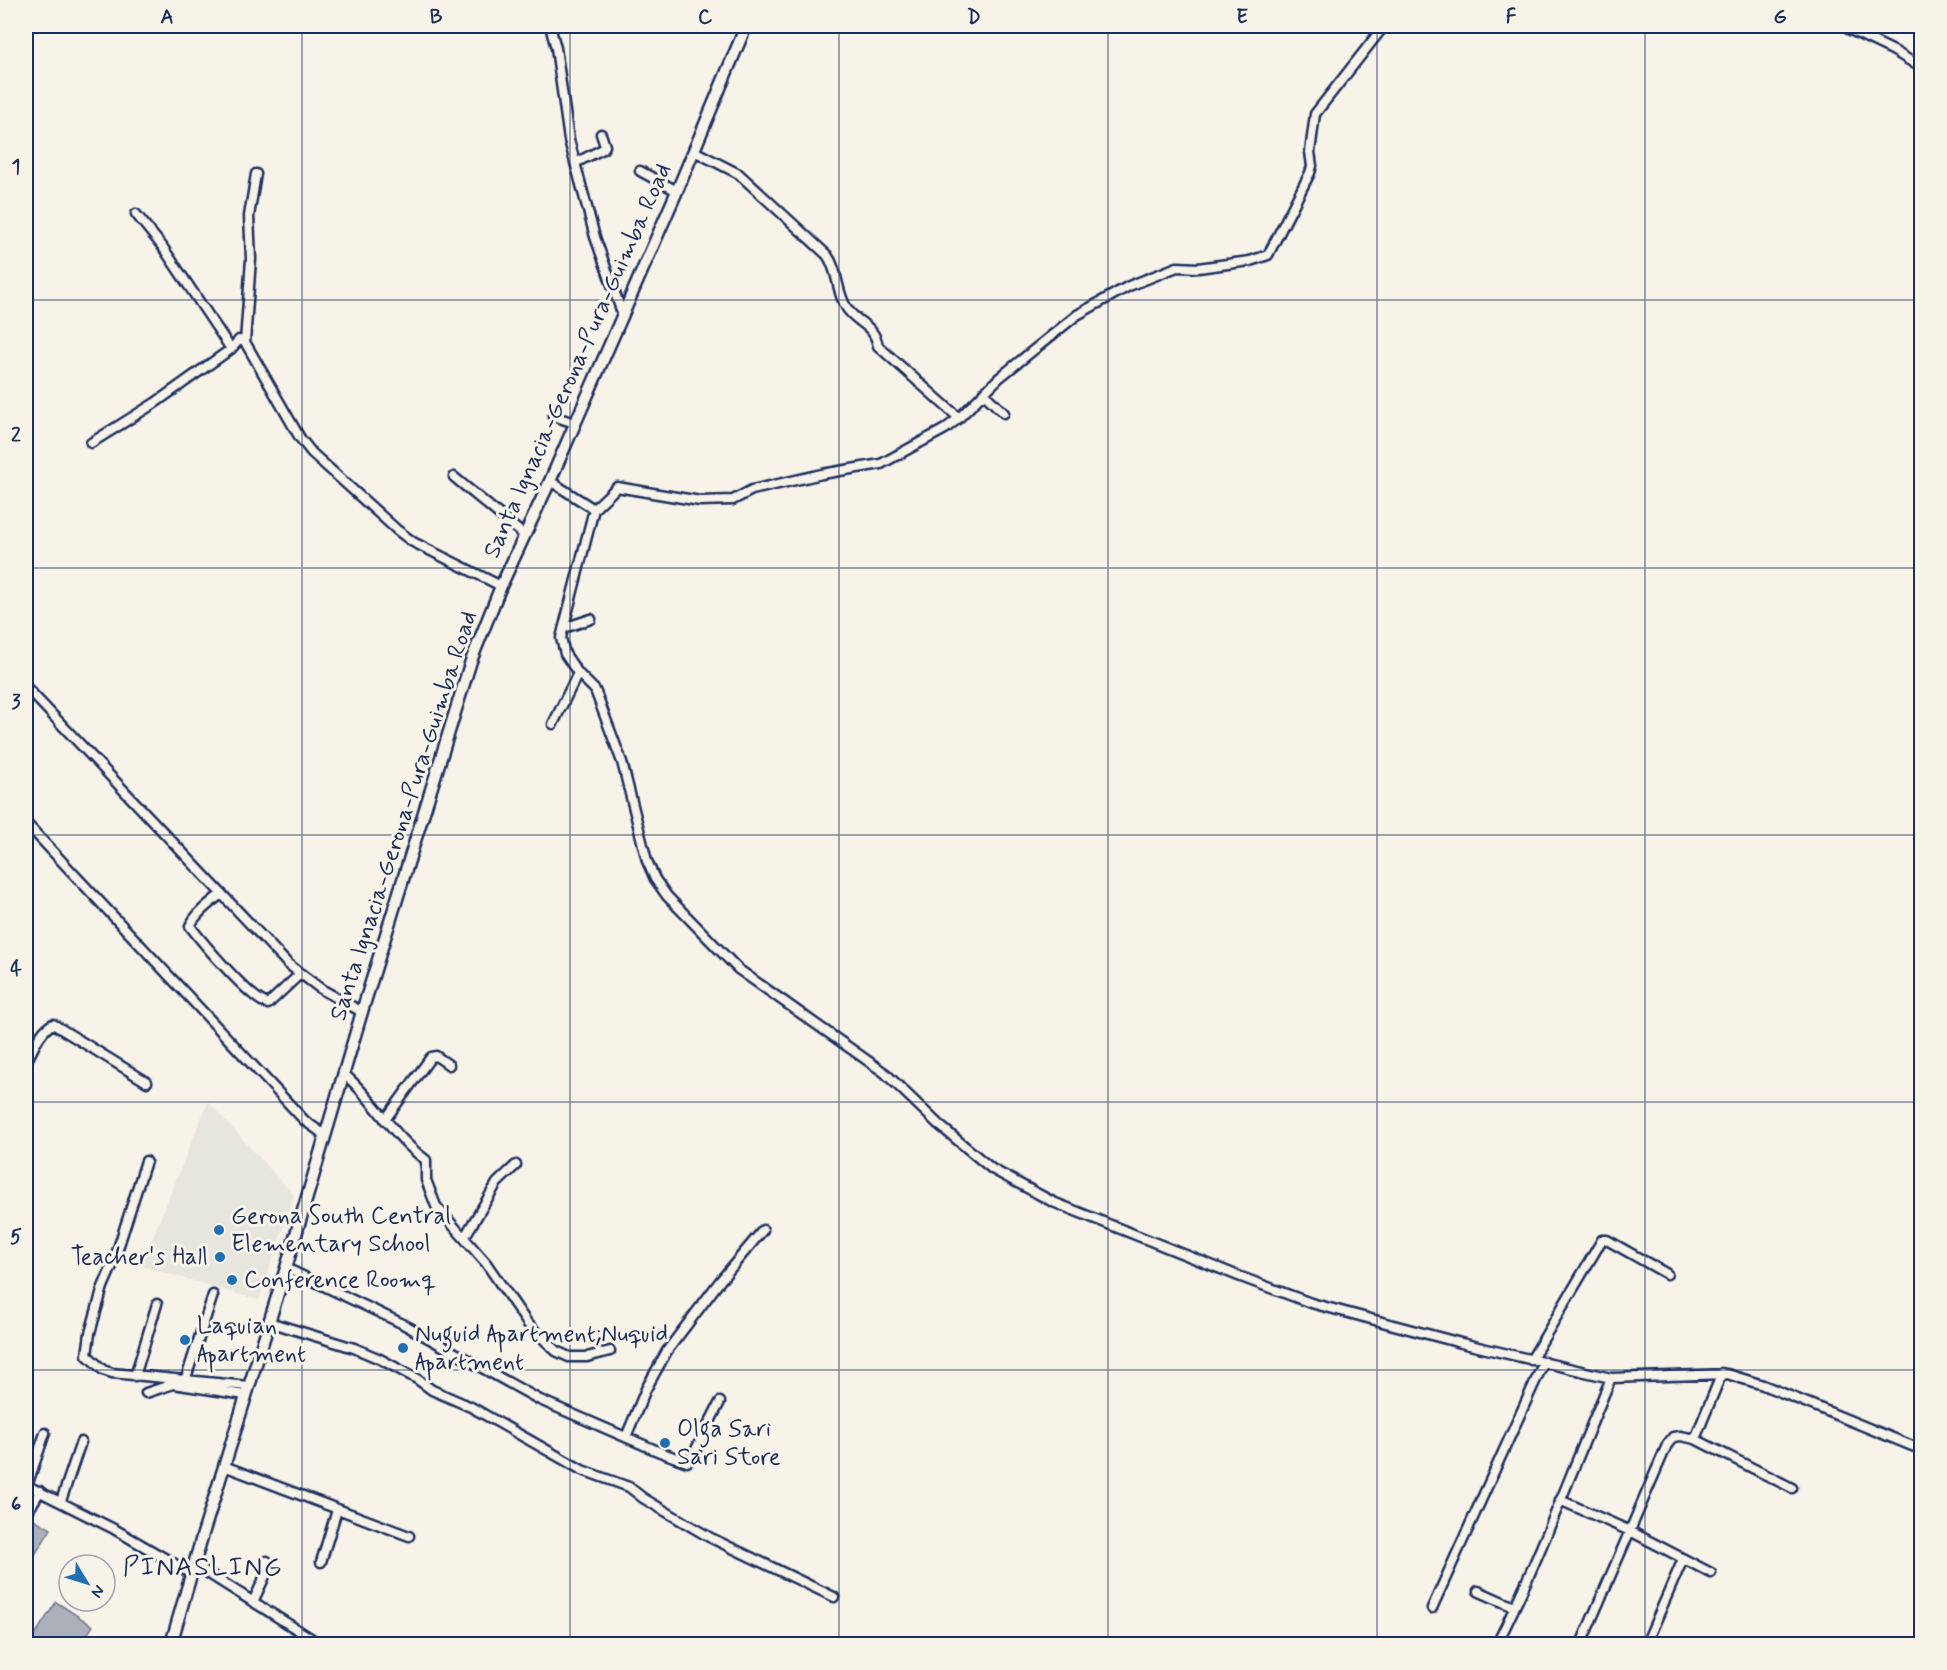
<svg xmlns="http://www.w3.org/2000/svg" width="1947" height="1670" font-family="Mynerve,sans-serif">
  <style>
    .built { fill: #e6e5de }
    .water { fill: #acb0b9; stroke: #727c95; stroke-width: 1.5 }
    .lines { fill: none; stroke-linecap: round; stroke-linejoin: round }
    .minor-casing { stroke: #1b2f5e; stroke-width: 13 }
    .major-casing { stroke: #1b2f5e; stroke-width: 15 }
    .minor { stroke: #f7f3e8; stroke-width: 8 }
    .major { stroke: #f7f3e8; stroke-width: 10 }
    .grid { fill: none; stroke: #1b2f5e; stroke-width: 1.5; stroke-opacity: 0.55 }
    .poi-dot { fill: #1f6fb2; stroke: #f7f3e8; stroke-width: 2 }
    .labels { text-anchor: middle; dominant-baseline: central; stroke-width: 6; stroke-linejoin: round; paint-order: stroke }
    .street-label { font-size: 24px; fill: #1b2f5e; stroke: #f7f3e8 }
    .poi-label { font-size: 24px; fill: #1b2f5e; stroke: #f7f3e8; text-anchor: start }
    .quarter-label { font-size: 27px; letter-spacing: 1.5px; fill: #1b2f5e; stroke: #f7f3e8 }
    .neatline { fill: none; stroke: #1b2f5e; stroke-width: 2 }
    .grid-label { font-size: 20px; text-anchor: middle; font-weight: bold; fill: #1b2f5e }
  </style>
  <rect width="100%" height="100%" fill="#f7f3e8"/>
  <filter id="ink" filterUnits="userSpaceOnUse"><feTurbulence type="fractalNoise" baseFrequency=".0167" numOctaves="2"/><feDisplacementMap in="SourceGraphic" scale="12" xChannelSelector="R" yChannelSelector="G"/><feConvolveMatrix kernelMatrix="1 2 1 2 8 2 1 2 1" color-interpolation-filters="sRGB"/></filter>
  <g filter="url(#ink)">
    <!-- built -->
    <path class="built" d="M208 1102 294 1195 259 1300 141 1266Z"/>
    <!-- water -->
    <path class="water" d="M32 1518 51 1529 28 1566 26 1565V1529Z
      M56 1602 93 1626 81 1644H29Z"/>
    <g class="lines">
      <defs>
        <path id="minor" d="M550 26 556 48 569 140 595 237 622 313
          M1846 26 1848 29 1894 51 1922 68
          M694 151 739 174 827 255C839 271 836 294 848 310 860 325 874 325 878 346L959 418
          M575 163 603 149 605 146 601 134
          M640 171 677 191
          M256 174 249 216 251 259 245 342 300 438 312 453 397 530 413 542 501 586
          M136 214 162 246 231 349
          M983 393 1004 413
          M553 416 575 423
          M91 443 155 403 231 349 239 340 245 342
          M454 477 524 535
          M550 481 594 509 561 638 565 654 578 673 595 690 622 762 647 861 655 879 667 896 738 969 885 1073 938 1124 992 1169 1053 1202 1241 1277 1311 1303 1461 1343 1611 1378
          M594 509 617 487 700 501 733 500 752 490 822 474 881 464 945 429 959 418 999 378 1077 315 1129 286 1177 267 1198 268 1250 261 1268 255 1310 173 1312 166 1310 152 1315 114 1384 26
          M564 628 591 619
          M26 687 288 964 321 989 362 1012
          M553 724 578 673
          M26 823 305 1121 325 1135
          M221 894C210 903 196 913 190 926 202 942 252 1001 268 1004L300 974
          M26 1062C33 1050 40 1030 53 1024L147 1082
          M344 1074C375 1100 393 1137 426 1160V1180L436 1206 486 1263 528 1324 556 1351 569 1357H587L610 1351
          M385 1120 431 1057 436 1056 449 1065
          M146 1161 113 1264 103 1287 90 1333 87 1355 103 1370 112 1373 248 1386
          M464 1238 497 1183 516 1165
          M286 1268 403 1324 540 1400 660 1452 687 1462 691 1459 720 1402
          M269 1322 354 1348 380 1359 417 1379 432 1390 471 1407 582 1470 629 1487 643 1498 709 1537 834 1597
          M1531 1360 1602 1240H1607L1667 1274
          M135 1376 157 1304
          M185 1381 213 1295
          M146 1393 173 1384 245 1395
          M626 1437 646 1389 667 1351 720 1281 763 1230
          M1695 1439 1722 1373
          M224 1466 409 1536
          M26 1485 114 1529 192 1574
          M27 1486 45 1433
          M1560 1500 1630 1531 1711 1573
          M61 1501 81 1442
          M26 1515 40 1491
          M321 1562 337 1510
          M195 1565 320 1644
          M1478 1591 1514 1607
          M253 1602 266 1574 267 1561
          M1432 1608 1544 1362
          M1497 1644C1540 1558 1573 1467 1611 1378L1727 1374 1763 1385 1922 1450
          M1581 1644 1667 1445 1673 1437 1681 1436 1695 1439 1792 1488
          M1646 1644 1683 1559
          M1921 1644 1922 1643"/>
        <path id="major" d="M171 1644 202 1537 286 1268 364 1005 471 661 501 586 550 481 677 191 746 26"/>
      </defs>
      <!-- minor casing -->
      <use href="#minor" class="minor-casing"/>
      <!-- major casing -->
      <use href="#major" class="major-casing"/>
      <!-- minor -->
      <use href="#minor" class="minor"/>
      <!-- major -->
      <use href="#major" class="major"/>
    </g>
  </g>
  <!-- grid -->
  <path class="grid" d="M302 26V1644M570 26V1644M839 26V1644M1108 26V1644M1377 26V1644M1645 26V1644M26 300H1922M26 568H1922M26 835H1922M26 1102H1922M26 1370H1922"/>
  <!-- markers -->
  <g class="poi-dot">
    <circle cx="219" cy="1230" r="6"/>
    <circle cx="220" cy="1257" r="6"/>
    <circle cx="232" cy="1280" r="6"/>
    <circle cx="185" cy="1340" r="6"/>
    <circle cx="403" cy="1348" r="6"/>
    <circle cx="665" cy="1443" r="6"/>
  </g>
  <g class="labels">
    <!-- street labels -->
    <g class="street-label">
      <text transform="translate(578 361) rotate(-66)">Santa Ignacia-Gerona-Pura-Guimba Road</text>
      <text transform="translate(404 816) rotate(-72)">Santa Ignacia-Gerona-Pura-Guimba Road</text>
    </g>
    <!-- poi labels -->
    <g class="poi-label">
      <text x="231" y="1216">Gerona South Central<tspan x="231" dy="28">Elementary School</tspan></text>
      <text x="208" y="1257" text-anchor="end">Teacher's Hall</text>
      <text x="244" y="1280">Conference Roomq</text>
      <text x="197" y="1326">Laquian<tspan x="197" dy="28">Apartment</tspan></text>
      <text x="415" y="1334">Nuguid Apartment;Nuquid<tspan x="415" dy="28">Apartment</tspan></text>
      <text x="677" y="1429">Olga Sari<tspan x="677" dy="28">Sari Store</tspan></text>
    </g>
    <!-- quarter labels -->
    <g class="quarter-label">
      <text x="203" y="1567">PINASLING</text>
    </g>
  </g>
  <!-- margin -->
  <rect width="1947" height="1670" fill="none" stroke="#f7f3e8" stroke-width="66"/>
  <!-- north arrow -->
  <g transform="translate(87 1583) rotate(128)"><circle r="28" fill="#f7f3e8" stroke="#9fa5b1" stroke-width="1.5"/>
  <path d="M0-4.5L10 22L0 15L-10 22Z" fill="#1f6fb2"/>
  <text y="-9" font-size="16" font-weight="bold" text-anchor="middle" fill="#1b2f5e">N</text>
  </g>
  <rect x="33" y="33" width="1881" height="1604" class="neatline"/>
  <g class="grid-label">
    <text x="167" y="23">A</text>
    <text x="436" y="23">B</text>
    <text x="705" y="23">C</text>
    <text x="974" y="23">D</text>
    <text x="1242" y="23">E</text>
    <text x="1511" y="23">F</text>
    <text x="1780" y="23">G</text>
    <text x="16" y="173">1</text>
    <text x="16" y="441">2</text>
    <text x="16" y="708">3</text>
    <text x="16" y="975">4</text>
    <text x="16" y="1243">5</text>
    <text x="16" y="1510">6</text>
  </g>
</svg>
